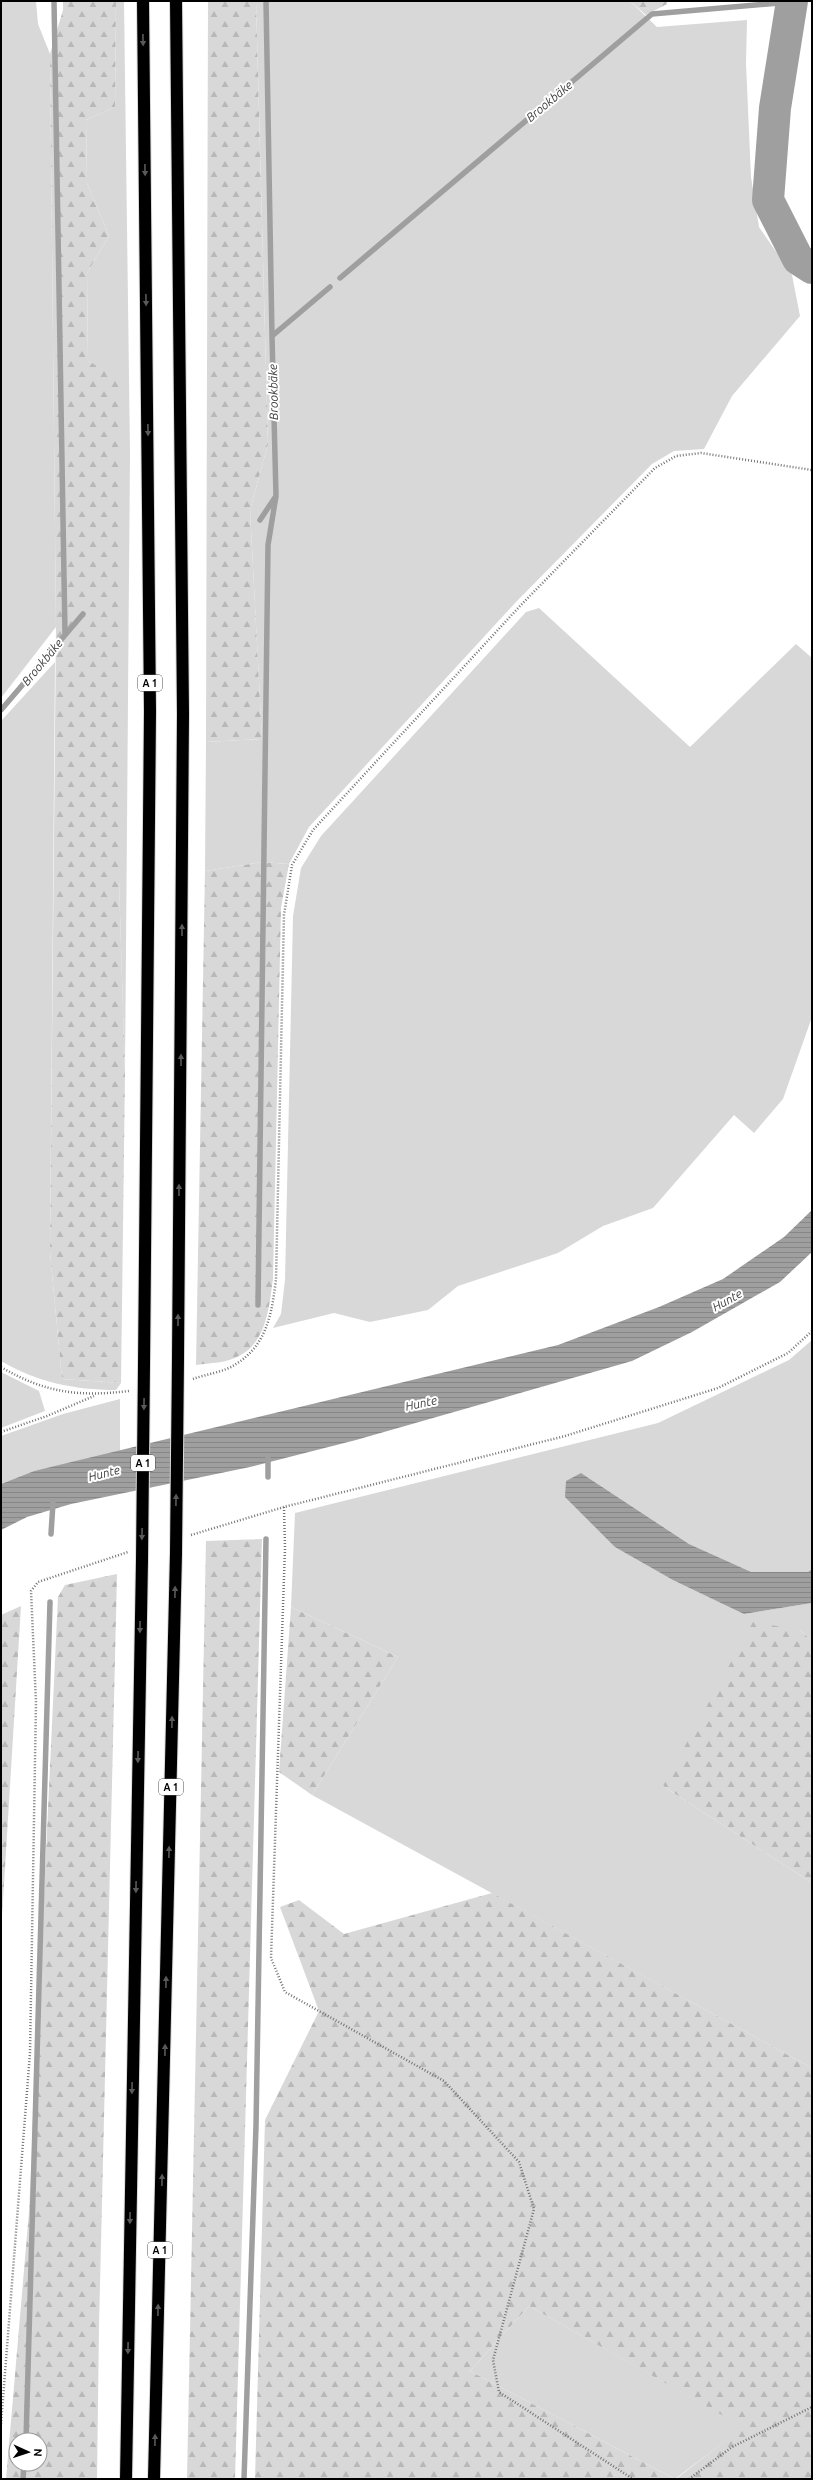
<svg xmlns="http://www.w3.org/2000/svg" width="813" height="2480" font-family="Ubuntu,sans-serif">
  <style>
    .grass { fill: #d8d8d8 }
    .forest { fill: url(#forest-firs); fill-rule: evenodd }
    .water { fill: url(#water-rules) }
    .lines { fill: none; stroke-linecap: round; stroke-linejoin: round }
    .stream { stroke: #9f9f9f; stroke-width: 5.5 }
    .river { stroke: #9f9f9f; stroke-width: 32 }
    .highway-casing { stroke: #dbdbdb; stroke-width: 14 }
    .path { stroke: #737373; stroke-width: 2.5; stroke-dasharray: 1 2; stroke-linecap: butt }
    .highway { stroke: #000; stroke-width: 12 }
    .highway-bridge-casing { stroke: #dbdbdb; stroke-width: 14; stroke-linecap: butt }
    .highway-bridge { stroke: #000; stroke-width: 12 }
    .oneway { fill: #595959 }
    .labels { text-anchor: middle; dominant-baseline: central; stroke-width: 4; stroke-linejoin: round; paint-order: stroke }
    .shield { fill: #fff; stroke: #4c4c4c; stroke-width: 1 }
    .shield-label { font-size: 10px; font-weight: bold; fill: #000 }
    .water-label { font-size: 12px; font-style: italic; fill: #404040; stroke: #fff }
  </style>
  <defs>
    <pattern id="forest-firs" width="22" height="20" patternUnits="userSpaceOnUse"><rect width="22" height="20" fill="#d8d8d8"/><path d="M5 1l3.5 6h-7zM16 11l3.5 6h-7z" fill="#b8b8b8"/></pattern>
    <pattern id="water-rules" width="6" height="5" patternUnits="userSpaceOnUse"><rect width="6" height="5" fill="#9f9f9f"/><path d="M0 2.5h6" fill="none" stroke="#878787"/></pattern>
  </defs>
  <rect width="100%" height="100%" fill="#fff"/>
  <!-- grass -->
  <path class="grass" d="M1 1H36L38 24 50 54 56 627 1 698Z
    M116 1H124L130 453 125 1073 119 881V378L88 361 87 273 109 236 87 183 86 120 115 107Z
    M256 1H630L657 27 747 20 746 63 751 177 759 227 792 275 800 316 732 396 704 449 674 451 652 464 516 602 309 827 289 864 262 862 205 871 206 742 262 739 250 510 268 444Z
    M539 608 690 747 796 644 812 658V1017L783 1099 754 1133 734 1115 653 1208 603 1226 558 1253 458 1286 428 1310 370 1322 334 1313 273 1328 281 1314 285 1280 293 916 301 868 321 836 526 612Z
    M55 662 50 1252 62 1379 121 1383 116 1390C74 1390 37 1382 1 1361V721Z
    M812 1340V1569L808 1572 751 1573 689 1544 581 1473 744 1614 812 1603V1641L800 1630 663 1786 812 1883V2068L312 1795 398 1657 291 1607 295 1513 658 1423 789 1360Z
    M1 1372 39 1391 45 1411 1 1428Z
    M120 1399V1452L34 1471 1 1484V1436L63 1414Z
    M529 2306 744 2427 675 2479 470 2371Z"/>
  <!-- forest -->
  <path class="forest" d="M63 1H116L115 107 86 120 87 183 109 236 87 273 88 361 119 377V881L125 1073 121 1383 62 1379 50 1252 56 627 50 54 63 10Z
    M208 1H256L268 444 250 510 262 739 206 742Z
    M630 1H667V4L646 15Z
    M262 862 289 864 281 908 273 1279C269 1306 267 1342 239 1356 227 1363 210 1363 196 1365L205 871Z
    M262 1539 235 2479H187L206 1541Z
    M117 1574 99 2327 97 2479H6L29 2212 58 1597 65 1585ZM16 2440H40V2464H16Z
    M21 1606 1 1933V1615Z
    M291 1607 398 1657 312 1795 279 1772Z
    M753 1622 800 1630 812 1641V1883L663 1786Z
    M492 1893 812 2068V2479H676L743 2427 529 2306 470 2371 675 2479H255L265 2120 319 2011 280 1907 299 1900 344 1934Z"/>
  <!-- water -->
  <path class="water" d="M812 1210V1252L780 1282 692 1332 632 1361 356 1440 250 1467 71 1504 27 1517 1 1530V1484L34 1471 558 1345 659 1307 723 1279 784 1237Z
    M581 1473 689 1544 751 1572H808L812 1569V1603L744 1614 673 1580 615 1547 565 1497 566 1481Z"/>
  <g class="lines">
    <!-- stream -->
    <path class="stream" d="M54 1 65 634
      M266 1 272 336
      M340 278 652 14 791 2
      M260 520 276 496 272 336 330 287
      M1 710 83 614
      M258 1305 268 545 276 496
      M268 1456V1477
      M51 1534 53 1503
      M26 2440 50 1602
      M23 2479 24 2464
      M244 2479 256 2126 266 1539"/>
    <!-- river -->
    <path class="river" d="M792 1 775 108 768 200 798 259 812 268"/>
    <defs>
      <path id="highway" d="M143 1 150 711 144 1365
        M176 1 183 714 178 1359
        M126 2479 142 1560
        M154 2479 176 1553"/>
    </defs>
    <!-- highway casing -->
    <use href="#highway" class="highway-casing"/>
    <!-- path -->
    <path class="path" d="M1 1367C45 1393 79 1397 129 1391
      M193 1379C206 1374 225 1372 236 1364 267 1345 272 1313 276 1279L284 915 292 865 313 830 520 606 655 468 676 456 701 453 812 470
      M1 1432 47 1416 94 1396
      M284 1507 285 1548 271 1958 285 1992 444 2081 519 2162 534 2209 493 2360 499 2392 633 2479
      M191 1535 284 1507 565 1436 718 1388 788 1353 812 1331
      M1 2424 30 2053 36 1702 31 1591 38 1582 128 1552
      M689 2479 732 2447 812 2407"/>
    <!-- highway -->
    <use href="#highway" class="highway"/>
    <defs>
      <path id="highway-bridge" d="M176 1553 178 1359
        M142 1560 144 1365"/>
    </defs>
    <!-- highway-bridge casing -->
    <use href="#highway-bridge" class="highway-bridge-casing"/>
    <!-- highway-bridge -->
    <use href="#highway-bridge" class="highway-bridge"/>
  </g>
  <!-- one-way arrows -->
  <defs><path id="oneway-solid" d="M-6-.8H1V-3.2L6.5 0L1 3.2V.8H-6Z"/></defs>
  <g class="oneway">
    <use href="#oneway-solid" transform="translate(143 40) rotate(89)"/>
    <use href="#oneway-solid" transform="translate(145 170) rotate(89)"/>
    <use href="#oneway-solid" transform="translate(146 300) rotate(89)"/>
    <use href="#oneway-solid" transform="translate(148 430) rotate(89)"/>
    <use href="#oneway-solid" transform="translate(182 930) rotate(-90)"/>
    <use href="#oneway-solid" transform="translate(181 1060) rotate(-90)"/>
    <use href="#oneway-solid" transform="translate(179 1190) rotate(-90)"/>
    <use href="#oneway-solid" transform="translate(178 1320) rotate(-90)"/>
    <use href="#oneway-solid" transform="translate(144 1404) rotate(91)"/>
    <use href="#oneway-solid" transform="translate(176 1500) rotate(-89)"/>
    <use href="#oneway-solid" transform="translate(142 1534) rotate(91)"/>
    <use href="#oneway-solid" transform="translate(175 1592) rotate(-89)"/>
    <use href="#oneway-solid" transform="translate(140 1627) rotate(91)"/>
    <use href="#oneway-solid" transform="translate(172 1722) rotate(-89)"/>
    <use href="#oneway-solid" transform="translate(138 1757) rotate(91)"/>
    <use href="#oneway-solid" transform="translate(169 1852) rotate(-89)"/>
    <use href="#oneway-solid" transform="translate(136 1887) rotate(91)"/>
    <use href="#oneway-solid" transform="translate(166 1982) rotate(-89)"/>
    <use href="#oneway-solid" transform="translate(165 2050) rotate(-89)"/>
    <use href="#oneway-solid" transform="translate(132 2088) rotate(91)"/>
    <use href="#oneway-solid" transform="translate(162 2180) rotate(-89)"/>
    <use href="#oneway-solid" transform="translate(130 2218) rotate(91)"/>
    <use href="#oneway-solid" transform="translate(158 2310) rotate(-89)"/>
    <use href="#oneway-solid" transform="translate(128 2348) rotate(91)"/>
    <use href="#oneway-solid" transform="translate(155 2440) rotate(-89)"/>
  </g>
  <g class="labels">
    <!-- shield labels -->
    <g class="shield">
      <rect x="138" y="675" width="24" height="16" rx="3"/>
      <rect x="131" y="1455" width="24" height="16" rx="3"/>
      <rect x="159" y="1779" width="24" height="16" rx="3"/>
      <rect x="148" y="2242" width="24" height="16" rx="3"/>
    </g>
    <g class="shield-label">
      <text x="150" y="683">A 1</text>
      <text x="143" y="1463">A 1</text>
      <text x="171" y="1787">A 1</text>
      <text x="160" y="2250">A 1</text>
    </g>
    <!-- water labels -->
    <g class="water-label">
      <text transform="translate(549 101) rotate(-40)">Brookbäke</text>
      <text transform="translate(273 392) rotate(-91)">Brookbäke</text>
      <text transform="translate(42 662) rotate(-50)">Brookbäke</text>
      <text transform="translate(727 1300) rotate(-29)">Hunte</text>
      <text transform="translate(421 1403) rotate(-12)">Hunte</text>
      <text transform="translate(104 1473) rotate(-14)">Hunte</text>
    </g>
  </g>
  <!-- border -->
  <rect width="813" height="2480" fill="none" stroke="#000000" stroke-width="4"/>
  <!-- north arrow -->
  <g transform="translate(28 2452) rotate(93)"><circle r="19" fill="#ffffff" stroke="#999999"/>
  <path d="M0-3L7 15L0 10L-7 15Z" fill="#000000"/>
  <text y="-6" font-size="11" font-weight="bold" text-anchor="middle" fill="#000000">N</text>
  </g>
</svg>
